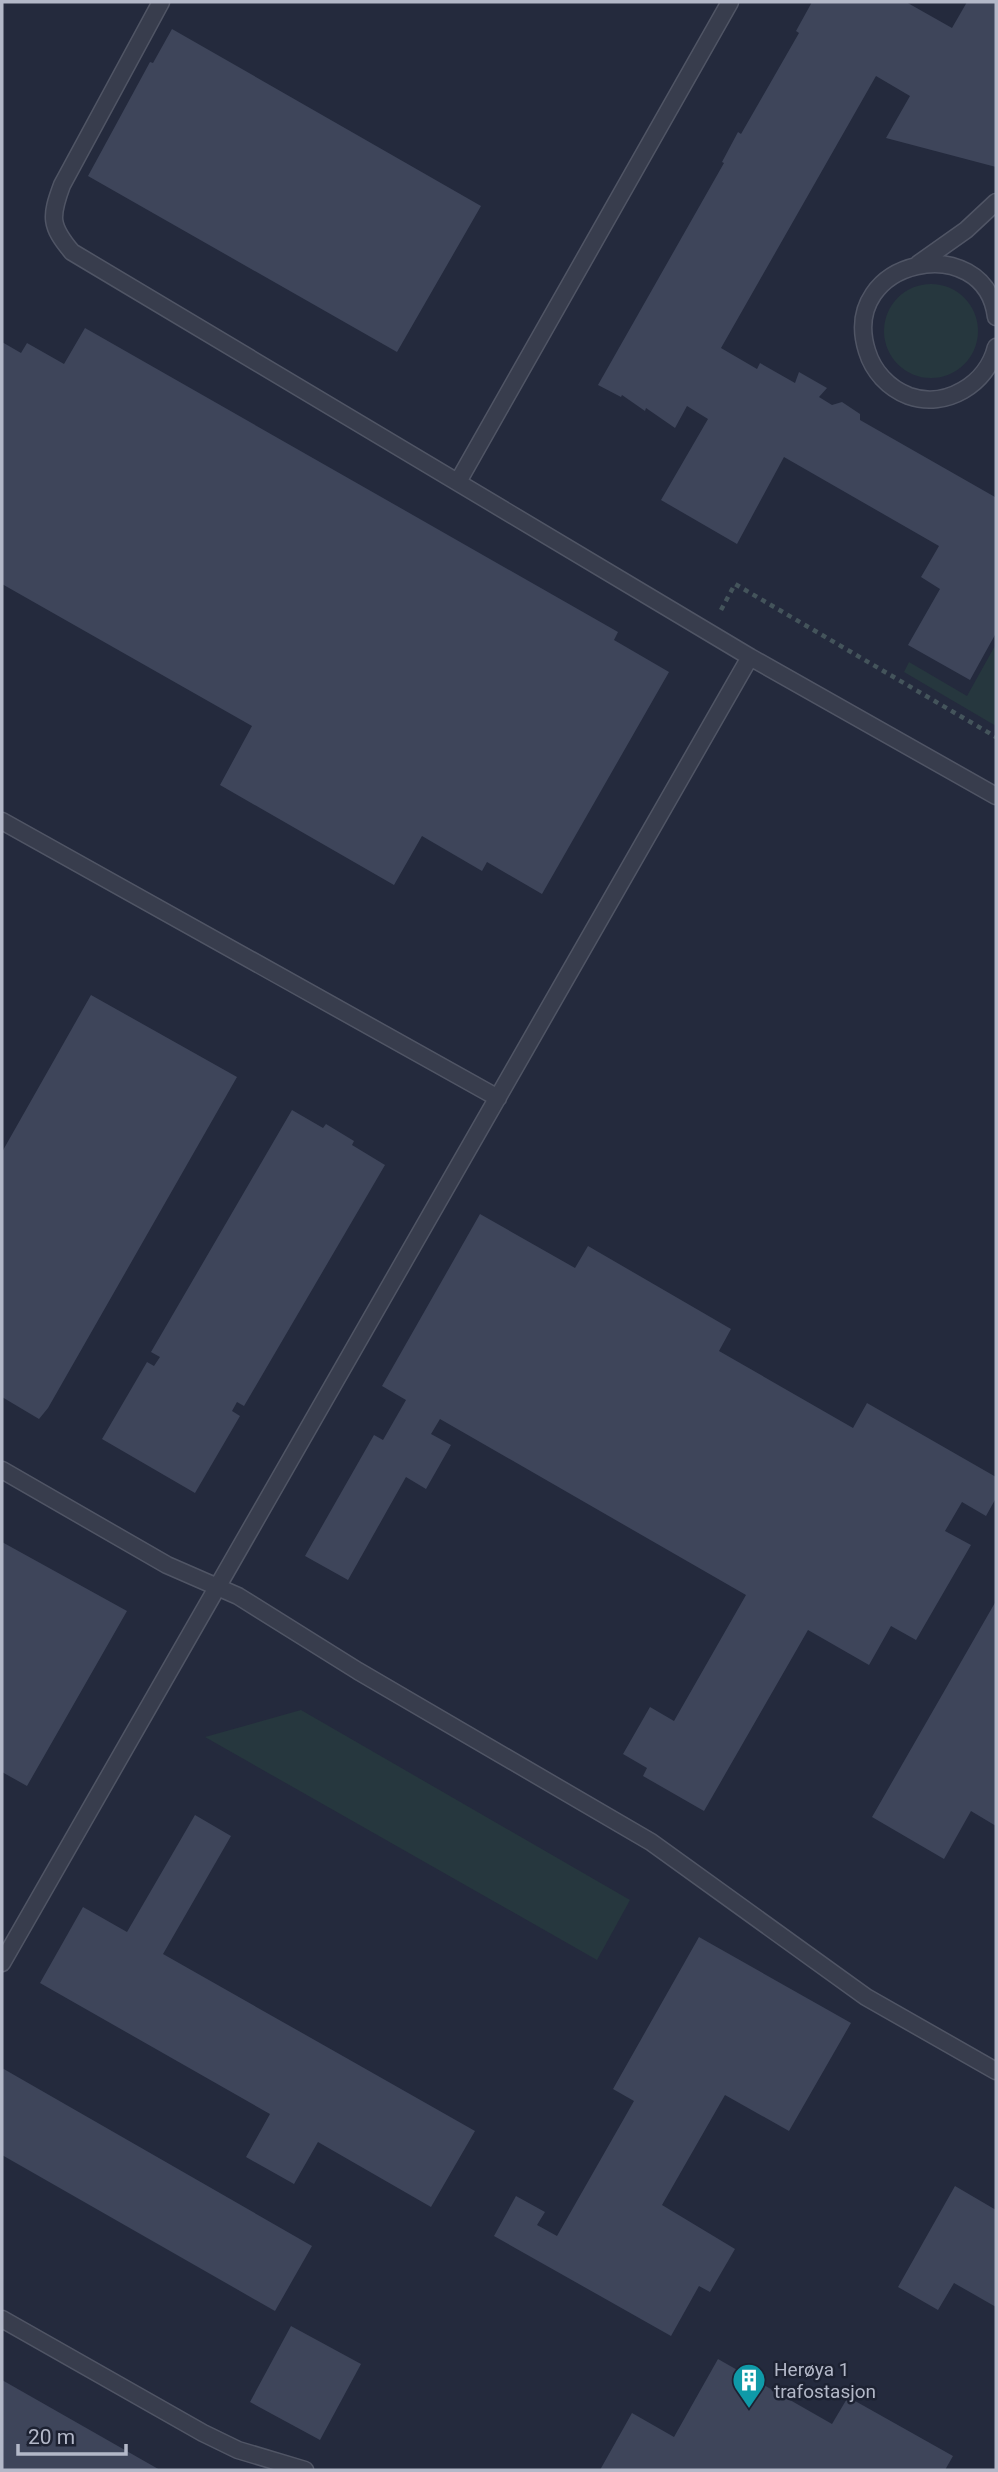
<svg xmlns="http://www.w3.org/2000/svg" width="998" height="2472" font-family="Roboto,sans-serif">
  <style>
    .green { fill: #26373e }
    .building { fill: #3e455a }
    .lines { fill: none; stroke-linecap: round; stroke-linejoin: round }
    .lane-casing { stroke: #505565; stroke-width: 19 }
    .path { stroke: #44545b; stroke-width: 4.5; stroke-dasharray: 5 5; stroke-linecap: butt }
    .lane { stroke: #383d4d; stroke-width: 16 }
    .labels { text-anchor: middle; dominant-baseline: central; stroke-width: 5; stroke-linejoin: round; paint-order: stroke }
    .poi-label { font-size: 19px; fill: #b3b8c8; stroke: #1d2232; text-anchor: start }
  </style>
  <rect width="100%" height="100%" fill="#242a3d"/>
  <!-- green -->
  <path class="green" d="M884 331a47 47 0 1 1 94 0a47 47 0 1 1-94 0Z
    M996 644V726L904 672 909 662 967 696Z
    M301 1710 630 1900 597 1960 205 1737Z"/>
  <!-- building -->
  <path class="building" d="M812 2H906L952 28 967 2H996V167L886 138 910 96 876 76 721 348 757 369 760 363 795 383 799 372 827 388 819 397 832 405 842 402 860 414V420L995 497 996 633 970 680 908 645 940 589 921 577 939 546 784 457 737 544 661 500 708 419 687 406 675 428 646 408 645 411 622 395 621 397 598 385 724 163 722 162 738 132 741 134 799 33 796 31Z
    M172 29 481 206 397 352 88 176 150 62 153 63Z
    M85 328 618 632 614 640 669 672 542 894 487 862 482 871 422 836 394 885 220 785 252 726 2 584V342L21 353 27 343 64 364Z
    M91 995 237 1077 48 1408 39 1419 2 1397V1152Z
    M292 1110 323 1128 326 1124 354 1141 352 1145 385 1165 244 1406 237 1402 232 1411 240 1416 195 1493 102 1439 147 1362 154 1366 160 1357 151 1352Z
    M480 1214 575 1268 588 1246 731 1329 719 1351 853 1428 867 1403 996 1477V1498L986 1516 962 1502 945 1531 971 1545 916 1640 891 1626 869 1665 808 1630 704 1811 643 1776 647 1768 623 1754 650 1707 674 1721 746 1595 440 1419 431 1434 451 1445 426 1489 406 1477 348 1580 305 1556 374 1435 383 1440 406 1400 382 1386Z
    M2 1542 127 1611 27 1786 2 1772Z
    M996 1601V1826L971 1811 944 1859 872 1817Z
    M195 1815 231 1836 163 1954 475 2131 431 2207 318 2142 294 2184 246 2157 270 2114 40 1983 83 1907 127 1932Z
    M699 1937 851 2023 789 2131 725 2095 662 2205 735 2249 710 2292 699 2286 671 2336 494 2236 516 2196 545 2212 537 2225 557 2236 634 2101 613 2089Z
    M2 2068 312 2246 275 2311 2 2155Z
    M955 2186 996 2210V2307L954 2283 938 2310 898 2287Z
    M291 2326 361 2364 320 2440 250 2402Z
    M718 2359 832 2424 848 2397 953 2456 945 2470H600L632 2413 674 2437Z
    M2 2380 160 2470H2Z"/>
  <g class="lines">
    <defs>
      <path id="lane" d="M161 2 62 185C50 217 50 226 72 252L750 657
        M918 264 966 230 996 202
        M996 317C985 229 838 258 867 351 873 371 888 388 909 396 946 409 987 384 996 347
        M459 480 730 2
        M2 821 498 1098
        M2 1470 167 1565 238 1596 358 1671 651 1842 866 1997 996 2071
        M2 1963 750 657 996 796
        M2 2319 203 2433 238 2450 305 2470"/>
    </defs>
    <!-- lane casing -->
    <use href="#lane" class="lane-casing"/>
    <!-- path -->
    <path class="path" d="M721 610 735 584 996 737"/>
    <!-- lane -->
    <use href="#lane" class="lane"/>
  </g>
  <!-- icons -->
  <defs>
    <symbol id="building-pin" viewBox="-11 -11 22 30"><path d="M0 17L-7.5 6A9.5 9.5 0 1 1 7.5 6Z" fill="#0f9aa8" stroke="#1d2232"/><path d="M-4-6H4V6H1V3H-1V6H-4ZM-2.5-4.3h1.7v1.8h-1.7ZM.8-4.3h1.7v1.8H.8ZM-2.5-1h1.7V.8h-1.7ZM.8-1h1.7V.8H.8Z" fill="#fff"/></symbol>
  </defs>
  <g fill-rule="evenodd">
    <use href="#building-pin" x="730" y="2361" width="38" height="52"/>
  </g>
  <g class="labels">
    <!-- poi labels -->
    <g class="poi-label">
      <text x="774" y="2369">Herøya 1<tspan x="774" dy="22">trafostasjon</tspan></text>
    </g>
  </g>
  <!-- border -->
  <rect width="998" height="2472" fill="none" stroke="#b3b8c8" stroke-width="7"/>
  <!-- scale -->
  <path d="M18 2444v10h108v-10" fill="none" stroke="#b3b8c8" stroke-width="3.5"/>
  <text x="28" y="2444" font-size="21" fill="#b3b8c8" stroke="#1d2232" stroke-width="5" paint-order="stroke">20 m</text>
</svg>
